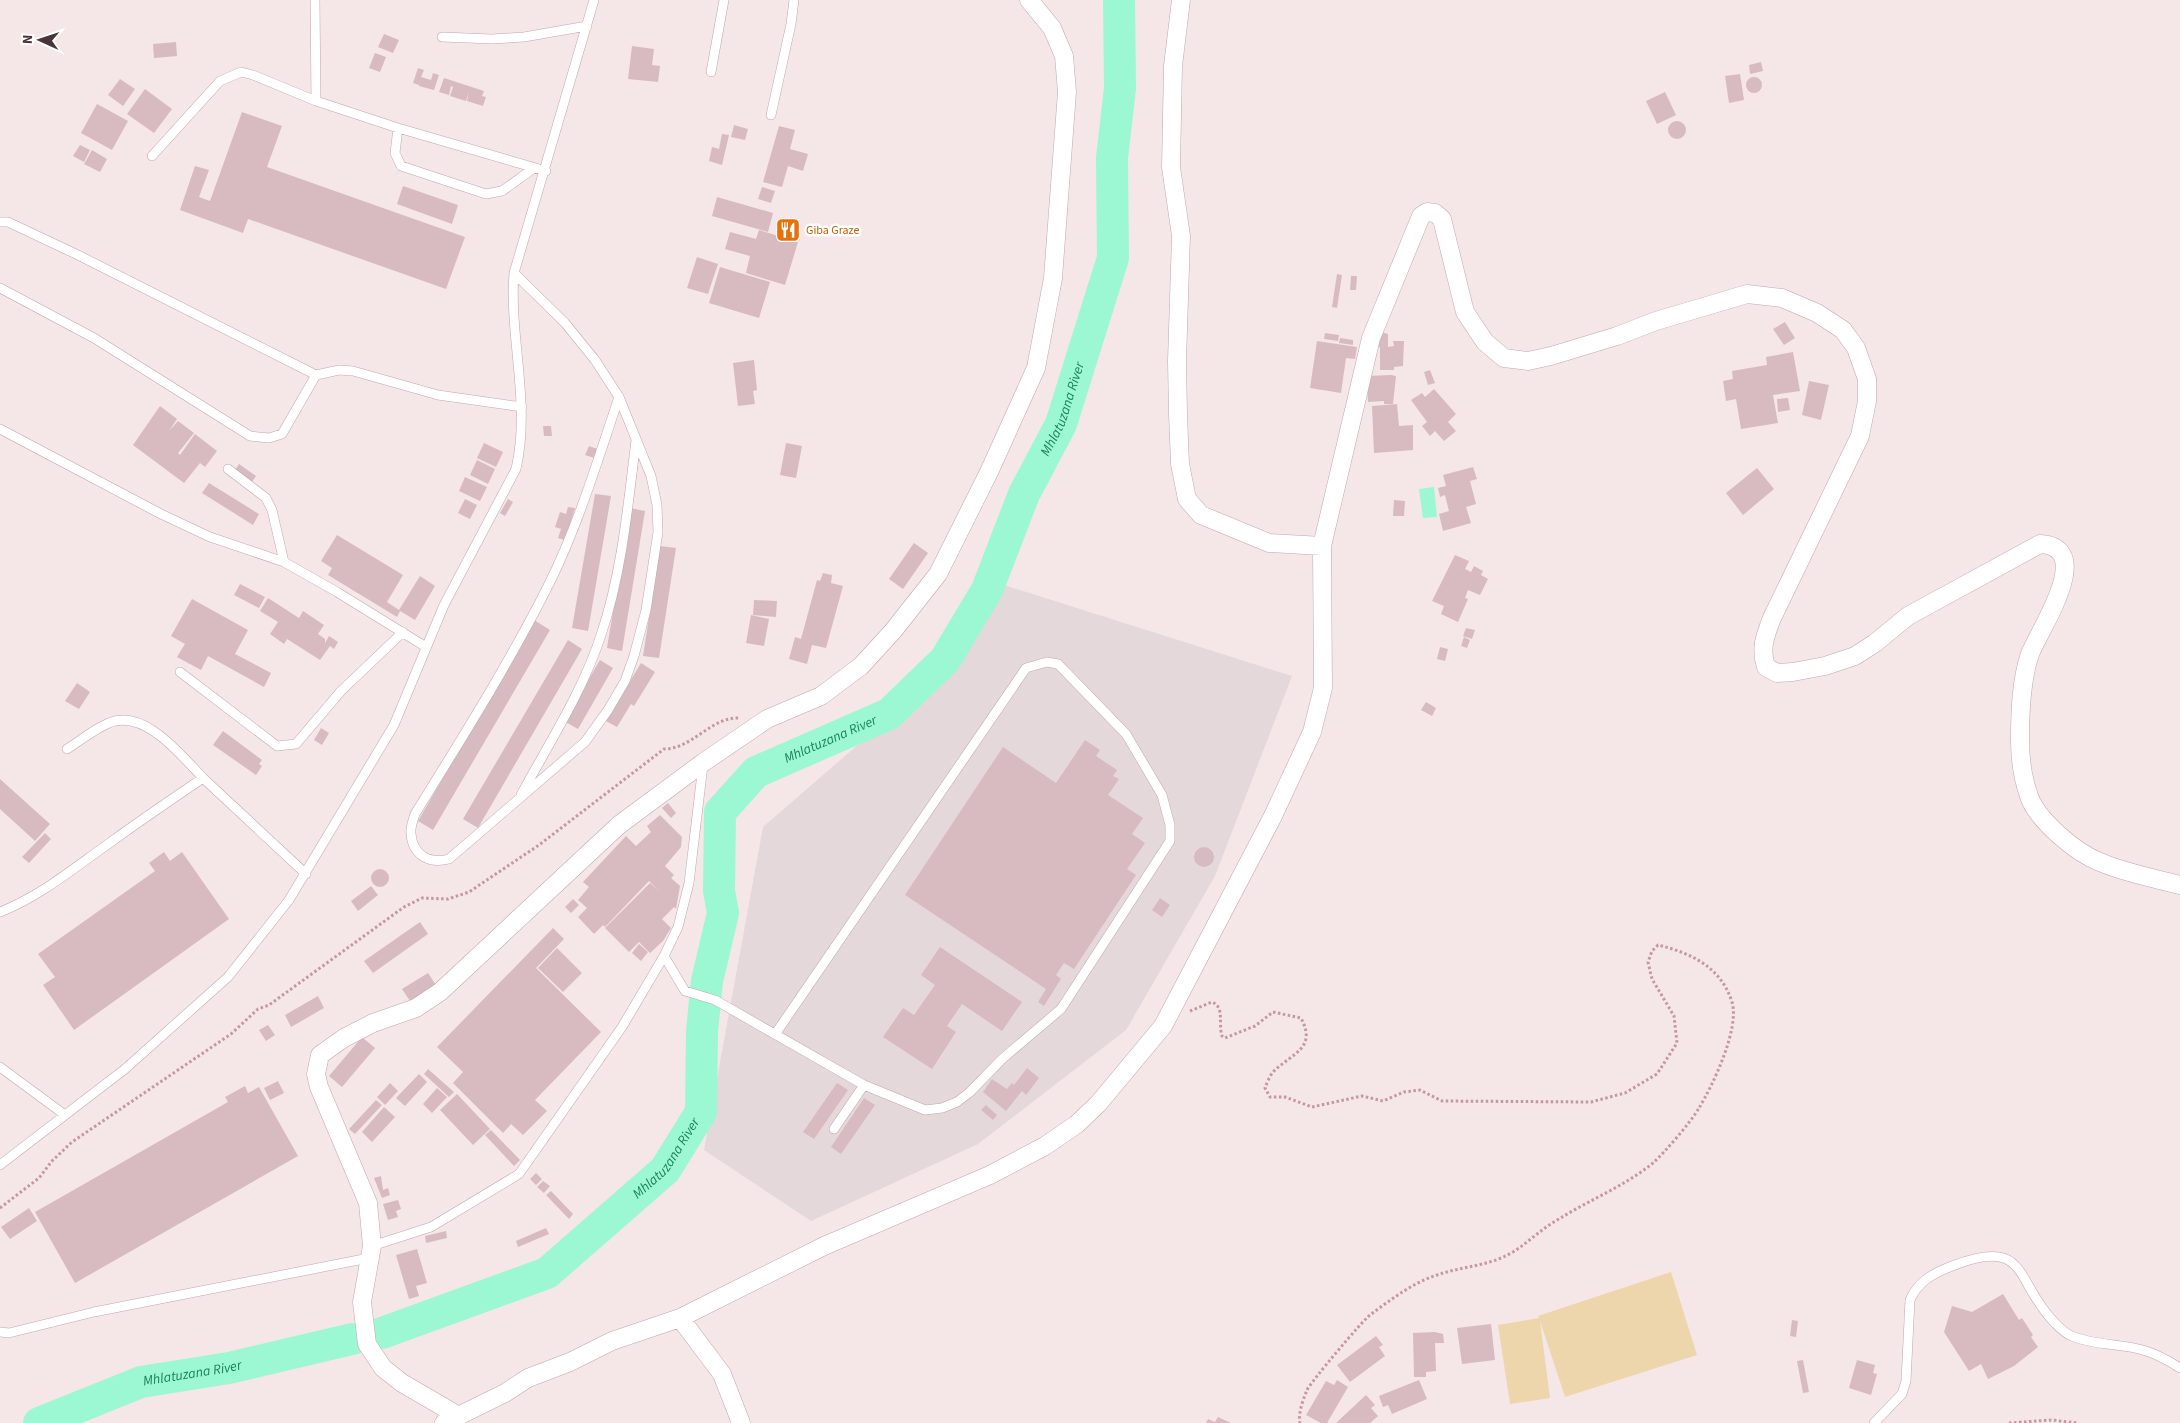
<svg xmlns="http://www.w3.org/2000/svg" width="2180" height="1423" font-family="'Source Sans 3',sans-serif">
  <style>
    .industrial { fill: #e4d8db }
    .green { fill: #edd6ab }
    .water { fill: #9cf8d3 }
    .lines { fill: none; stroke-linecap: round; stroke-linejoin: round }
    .river { stroke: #9cf8d3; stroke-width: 32 }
    .building { fill: #d8bbc0 }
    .service-casing { stroke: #c1a8ac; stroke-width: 10 }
    .minor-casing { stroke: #c1a8ac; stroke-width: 19 }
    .path { stroke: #c5989f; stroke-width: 3; stroke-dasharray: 2.5 2.5; stroke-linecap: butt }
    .service { stroke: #fff; stroke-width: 9 }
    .minor { stroke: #fff; stroke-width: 18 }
    .labels { text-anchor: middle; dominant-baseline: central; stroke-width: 5; stroke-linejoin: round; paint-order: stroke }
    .food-label { font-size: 12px; fill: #c56008; stroke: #fff; text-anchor: start }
    .water-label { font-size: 14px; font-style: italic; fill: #1c835b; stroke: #fff }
  </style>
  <rect width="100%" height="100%" fill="#f5e6e8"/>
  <!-- industrial -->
  <path class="industrial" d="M1004 585 1292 676 1215 876 1126 1030 978 1144 811 1221 704 1150 763 827 920 691Z"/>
  <!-- green -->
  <path class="green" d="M1671 1272 1697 1355 1565 1397 1540 1321 1550 1398 1510 1404 1498 1325 1539 1318 1538 1316Z"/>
  <!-- water -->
  <path class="water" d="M1434 487 1437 517 1423 518 1419 489Z"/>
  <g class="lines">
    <!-- river -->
    <g class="river">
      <path id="s1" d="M382 1333 547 1273 665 1170 701 1112 702 1031 707 981 723 913 719 891 720 812 756 772 889 714 945 660 987 590 1024 494 1061 424 1113 258 1112 158 1120 88 1119 0"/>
      <path id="s2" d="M39 1423 141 1382 229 1368 352 1339"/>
    </g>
  </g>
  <!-- building -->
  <path class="building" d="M384 34 399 40 393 53 378 47Z
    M176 42 177 56 154 58 153 44Z
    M632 46 654 49 652 65 660 66 658 82 628 79Z
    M375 53 386 57 380 72 369 68Z
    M1761 62 1763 71 1750 74 1749 65Z
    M418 68 424 70 421 77 431 80 433 73 439 75 434 90 419 86 420 80 419 85 413 83Z
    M1740 74 1744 100 1729 103 1725 76Z
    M1746 85a8 8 0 1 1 16 0a8 8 0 1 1-16 0Z
    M444 78 484 91 482 96 486 97 483 106 467 101 469 92 466 101 450 96 453 87 451 86 449 95 439 92Z
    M120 79 135 89 123 106 108 95Z
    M145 89 172 109 154 133 127 114Z
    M1665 92 1676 115 1657 124 1646 101Z
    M97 104 128 121 112 150 81 133Z
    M242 112 282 126 267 167 465 237 446 289 248 219 243 233 180 210 195 166 209 170 199 197 210 201Z
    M1668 130a9 9 0 1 1 18 0a9 9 0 1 1-18 0Z
    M734 125 748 129 745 140 731 137Z
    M779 126 795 130 790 149 808 154 803 171 788 166 782 187 763 182Z
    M722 134 729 135 722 165 709 161 712 147 719 149Z
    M80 145 90 150 84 162 73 156Z
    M92 150 107 159 100 172 84 164Z
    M403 186 458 205 452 224 397 204Z
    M762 187 775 191 771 203 758 199Z
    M717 197 773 213 768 232 712 216Z
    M759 230 798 242 785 285 746 273 750 256 725 249 730 232 756 239Z
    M697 257 718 264 708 294 687 288Z
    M720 267 770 282 759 318 709 303Z
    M1337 274 1342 275 1337 308 1332 307Z
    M1351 276H1357L1356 290H1350Z
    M1785 322 1795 338 1784 345 1773 329Z
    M1381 332 1388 334V347L1394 346 1393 341H1404L1403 366 1394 367V370H1380V347H1377Z
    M1325 333 1339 335 1338 341 1324 339Z
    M1340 338 1353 340V345L1339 343Z
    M1317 341 1357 347 1355 359 1346 358 1341 393 1310 388Z
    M1793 352 1800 391 1773 395 1778 423 1741 429 1736 399 1726 401 1723 381 1733 379 1732 371 1767 365 1766 357Z
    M754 360 757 390 753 391 755 404 738 406 733 363Z
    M1430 370 1435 383 1428 385 1424 372Z
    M1391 375 1396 376 1393 404H1384V401L1368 402 1367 376Z
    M1809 381 1829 385 1821 420 1802 415Z
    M1434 389 1456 414 1448 422 1456 431 1444 441 1435 431 1430 436 1422 426 1427 422 1411 400 1422 393 1425 397Z
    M1788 398 1790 410 1778 412 1777 399Z
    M1397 404 1399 426 1413 425V450L1374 453 1372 406Z
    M160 406 177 419 169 431 178 421 194 433 178 453 180 455 195 434 217 451 205 467 200 463 184 483 133 445Z
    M543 426H551L552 436H544Z
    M484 443 503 452 496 467 477 458Z
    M786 443 802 446 796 478 780 475Z
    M589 446 597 449 594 458 585 455Z
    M477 460 495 469 488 484 470 475Z
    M239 464 256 476 249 486 232 475Z
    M1473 467 1477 479 1470 481 1476 504 1466 507 1471 523 1443 531 1439 514 1449 511 1445 495 1440 497 1438 488 1446 486 1443 475Z
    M1757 468 1774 489 1743 515 1726 493Z
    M465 477 487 487 480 501 459 491Z
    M209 483 259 514 253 525 202 493Z
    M595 494 611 496 588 631 572 628Z
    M465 499 477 505 470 519 458 513Z
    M508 499 513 502 505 516 500 513Z
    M1394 500 1405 501 1404 516H1393Z
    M568 507 575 508 565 540 558 538 561 529 555 527 560 512 566 514Z
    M630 508 645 511 622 651 607 648Z
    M337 535 403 575 387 602 399 610 420 576 435 586 415 620 400 611 397 617 328 575 332 568 321 561Z
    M914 543 928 553 903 589 889 579Z
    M660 546 676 548 659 658 643 656Z
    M1455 555 1469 561 1465 569 1471 572 1474 566 1483 571 1481 575 1488 579 1480 595 1468 590 1465 598 1468 599 1458 622 1441 614 1444 606 1432 601Z
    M823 573 832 575 831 583 843 586 826 648 812 645 807 664 789 659 795 637 801 639 817 580 820 581Z
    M240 584 265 597 259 608 234 595Z
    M268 598 299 618 303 611 324 625 318 634 325 639V643L329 636 338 642 334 649 330 646 320 660 287 639 284 644 270 634 278 622 260 611Z
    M192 599 248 630 235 654 271 673 264 687 208 656 201 670 177 657 185 644 171 636Z
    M754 600 777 601 776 617 753 615Z
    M751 615 769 619 764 646 746 643Z
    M534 620 550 630 433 830 418 821Z
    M1466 628 1475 630 1472 639 1463 636Z
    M1464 637 1470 640 1467 648 1461 646Z
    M568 640 582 649 478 828 463 819Z
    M1440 647 1448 649 1445 661 1437 659Z
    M600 660 613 668 578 729 564 721Z
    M641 663 655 672 634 706 631 704 617 727 606 721Z
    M77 683 90 692 79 709 65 701Z
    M1426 702 1436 708 1432 716 1421 710Z
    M321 728 329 733 322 745 314 740Z
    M223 731 262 760 259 764 262 766 256 775 213 745Z
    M1085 740 1100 750 1096 756 1117 770 1113 776 1119 779 1108 795 1143 818 1132 834 1145 843 1127 869 1136 875 1074 969 1064 963 1056 975 1061 979 1044 1006 1038 1002 1046 989 905 895 1003 747 1056 783Z
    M0 779 50 824 35 841 0 809Z
    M668 803 676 813 671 818 662 808Z
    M660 815 682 837 681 847 665 866 674 875 671 878 680 886 676 909 674 907 662 919 671 928 663 941 650 953 639 942 629 952 605 928 650 883 659 891 649 881 605 927 603 925 594 934 578 917 587 908 578 900 589 887 583 882 626 836 636 846 651 832 647 826Z
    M45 833 51 839 29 863 22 857Z
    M1194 857a10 10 0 1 1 20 0a10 10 0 1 1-20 0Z
    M164 852 170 861 182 852 229 919 74 1030 43 985 55 977 38 954 155 871 149 863Z
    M371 878a9 9 0 1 1 18 0a9 9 0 1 1-18 0Z
    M371 886 378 895 358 911 351 901Z
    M1160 898 1170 905 1162 917 1152 910Z
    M573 899 579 905 571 913 565 907Z
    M420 922 428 934 373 973 364 961Z
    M553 928 564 939 536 968 601 1032 535 1100 547 1111 523 1135 511 1124 503 1133 453 1083 463 1072 437 1047Z
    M639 944 648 952 641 961 632 953Z
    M940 947 1022 1002 1002 1031 962 1004 947 1026 956 1032 932 1069 883 1037 903 1008 914 1015 935 985 921 975Z
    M557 948 582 973 563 992 538 968Z
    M428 973 436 985 410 1001 402 989Z
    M318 996 324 1008 291 1027 285 1015Z
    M268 1025 275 1035 266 1041 259 1030Z
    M362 1037 375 1048 342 1087 329 1076Z
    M1027 1068 1039 1078 1026 1095 1022 1091 1006 1111 983 1092 992 1079 1007 1089 1012 1083 1014 1085Z
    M428 1069 454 1092 449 1097 424 1074Z
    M419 1074 427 1082 405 1106 396 1098Z
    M278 1081 284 1093 270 1100 264 1088Z
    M390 1083 398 1091 385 1105 377 1097Z
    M837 1083 848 1090 814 1139 803 1132Z
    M245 1086 248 1093 259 1087 298 1156 75 1283 35 1212 228 1102 225 1097Z
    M437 1088 447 1097 432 1113 423 1104Z
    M457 1094 490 1129 473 1145 440 1110Z
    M864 1098 875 1105 841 1154 831 1147Z
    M376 1100 382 1105 355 1134 349 1129Z
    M986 1105 997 1115 993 1120 981 1110Z
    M384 1107 395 1117 372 1142 362 1132Z
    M491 1130 520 1160 514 1166 485 1135Z
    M536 1173 542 1179 536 1185 530 1179Z
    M381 1176 383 1190 388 1188 390 1195 382 1198 374 1178Z
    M543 1181 550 1186 544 1193 537 1187Z
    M551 1191 573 1214 569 1219 546 1195Z
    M398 1200 401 1209 396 1211 398 1217 388 1220 383 1204Z
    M29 1208 37 1221 10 1239 1 1227Z
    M546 1228 549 1234 518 1247 516 1241Z
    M446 1231 447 1238 426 1243 425 1236Z
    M417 1249 427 1283 416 1286 419 1296 409 1299 396 1255Z
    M2003 1294 2019 1320 2022 1318 2033 1335 2031 1337 2038 1347 2014 1366 1988 1379 1981 1364 1969 1371 1944 1332 1952 1306 1972 1312Z
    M1792 1320 1798 1321 1796 1337 1790 1336Z
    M1491 1324 1495 1360 1462 1364 1457 1328Z
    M1435 1332 1443 1334 1444 1343H1435L1436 1371 1426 1372V1377H1414L1413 1333Z
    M1376 1336 1383 1345 1379 1347 1385 1356 1350 1382 1337 1365Z
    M1803 1360 1809 1392 1803 1393 1797 1361Z
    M1857 1360 1875 1365 1873 1373 1877 1374 1871 1395 1849 1388Z
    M1337 1380 1348 1387 1327 1423H1321L1306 1415 1326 1381 1334 1385Z
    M1419 1380 1427 1399 1392 1414 1388 1405 1383 1407 1379 1396Z
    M1366 1395 1375 1405 1371 1408 1378 1416 1370 1423H1336Z
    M1218 1417 1231 1423H1206L1208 1419 1215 1422Z"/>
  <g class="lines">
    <defs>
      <path id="service" d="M315 0 316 101 398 128 546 171
        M442 37 492 39 524 37 587 26
        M711 72 724 0
        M771 115 791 24 794 0
        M398 128 395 153 401 166 486 194 502 191 534 168
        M152 156 220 81 241 72 253 75 316 101
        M0 222H8L76 254 316 375
        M514 273 565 323 595 360 619 397 651 476 657 505 658 532 646 610 634 656 625 681 608 710 585 742 449 859C430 864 413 856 411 834 410 828 413 820 415 814 462 738 510 662 550 582 579 523 598 459 619 397
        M0 288 94 338 250 436 269 438 282 434 316 375 339 370 353 371 438 395 522 407
        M0 429 161 514 210 537 284 562 337 592 426 647
        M228 469 266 498 272 510 284 562
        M180 672 277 746 296 744 341 691 403 632
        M67 749C80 741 94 729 109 723 144 708 181 755 203 778
        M703 765 689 883 678 927 664 956 685 991 715 1000 864 1085 925 1110 942 1108 957 1102 970 1092 1002 1059 1061 1009 1170 841V825L1162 795 1126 734 1058 664 1047 662 1026 668 776 1033
        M521 795C549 743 583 691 601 635 622 573 628 505 636 440
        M0 912C41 896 75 867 111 842 141 820 172 799 203 778L306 874
        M0 1067 65 1115
        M834 1129 864 1085
        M0 1165 125 1069 228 977 289 900 394 725 444 605 516 469C531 403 509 338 514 273L594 0
        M372 1246 431 1227 519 1174 622 1027 664 956
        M0 1332 9 1333 94 1312 369 1258
        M1874 1423 1902 1394 1906 1381 1910 1300C1918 1281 1934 1273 1952 1266 2029 1236 2014 1281 2054 1322 2059 1327 2065 1334 2072 1336 2095 1346 2122 1343 2146 1351 2159 1355 2169 1361 2180 1368"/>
      <path id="minor" d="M1181 0 1173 66 1171 167 1181 236 1177 361 1178 414 1180 464 1187 499 1201 515 1269 543 1322 546
        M680 1318 722 1374 741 1423
        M457 1415 402 1383 383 1368 367 1344 362 1302 372 1246 368 1203 319 1087 316 1074 320 1055 344 1038 373 1023 416 1008 440 992 619 825 704 762 767 719 821 696 861 666 893 631 938 574 989 472 1036 368 1053 278 1067 92 1064 56 1052 28 1029 0
        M444 1423 505 1393 528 1378 570 1362 612 1341 680 1318 824 1246 990 1175 1045 1146 1077 1124 1098 1104 1163 1026 1273 816 1312 732 1323 688 1322 546 1371 338 1421 216 1427 212 1435 213 1442 219 1465 312 1485 342 1504 358 1528 361 1551 356 1617 336 1656 321 1747 294 1782 298 1817 313 1843 330 1856 348 1867 379V401L1860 436 1772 618C1765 636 1760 648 1766 667L1777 673 1793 672 1825 666 1855 656 1875 643 1908 616 2040 544C2097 547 2039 630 2030 654 2021 680 2020 712 2020 740 2020 758 2023 779 2029 796 2037 820 2076 853 2100 862 2125 873 2154 878 2180 885"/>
    </defs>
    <!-- service casing -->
    <use href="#service" class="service-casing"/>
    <!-- minor casing -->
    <use href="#minor" class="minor-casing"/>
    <!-- path -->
    <path class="path" d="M1190 1011 1212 1002C1225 1007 1218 1024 1222 1036L1225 1038 1255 1026 1273 1012 1301 1018C1317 1048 1293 1053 1274 1071 1270 1075 1267 1083 1265 1088L1270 1097H1285L1312 1107 1362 1096 1383 1101 1404 1092 1420 1090 1442 1101 1591 1102 1625 1093 1657 1074 1677 1043 1674 1016 1652 979 1648 962 1652 951 1658 945C1691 953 1721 967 1732 1002 1740 1028 1713 1085 1699 1108 1691 1122 1665 1152 1653 1163 1625 1186 1589 1200 1559 1219 1542 1228 1529 1242 1513 1252 1488 1267 1461 1266 1434 1276 1411 1284 1389 1301 1370 1315 1362 1321 1310 1383 1307 1390 1303 1400 1298 1413 1300 1423
      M0 1208 39 1178 52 1161 72 1142 231 1034 258 1009 269 1005 404 907 422 898 448 899 469 892 539 845 664 749C692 749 711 717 739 718
      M2009 1423 2051 1420 2078 1423"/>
    <!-- service -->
    <use href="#service" class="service"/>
    <!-- minor -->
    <use href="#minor" class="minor"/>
  </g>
  <!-- icons -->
  <defs>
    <symbol id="restaurant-square" viewBox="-11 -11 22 22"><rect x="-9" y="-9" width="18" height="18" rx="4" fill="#e8710a" stroke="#fff"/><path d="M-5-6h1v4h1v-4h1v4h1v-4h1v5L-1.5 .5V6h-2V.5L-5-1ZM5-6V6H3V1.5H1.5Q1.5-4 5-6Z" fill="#fff"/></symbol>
  </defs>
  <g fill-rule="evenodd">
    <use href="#restaurant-square" x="774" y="216" width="28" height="28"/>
  </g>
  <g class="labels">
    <!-- food labels -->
    <g class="food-label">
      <text x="806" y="230">Giba Graze</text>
    </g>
    <!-- water labels -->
    <g class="water-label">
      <text stroke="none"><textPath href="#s1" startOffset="1258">Mhlatuzana River</textPath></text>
      <text stroke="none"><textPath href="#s1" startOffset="838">Mhlatuzana River</textPath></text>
      <text stroke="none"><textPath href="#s1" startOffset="342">Mhlatuzana River</textPath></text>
      <text stroke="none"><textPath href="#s2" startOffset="162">Mhlatuzana River</textPath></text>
    </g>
  </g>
  <!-- north arrow -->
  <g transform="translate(40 40) rotate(273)" stroke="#ffffff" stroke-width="4" paint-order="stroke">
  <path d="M0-4L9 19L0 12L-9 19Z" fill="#493539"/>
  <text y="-8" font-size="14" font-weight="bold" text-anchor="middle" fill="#493539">N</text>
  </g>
</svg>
